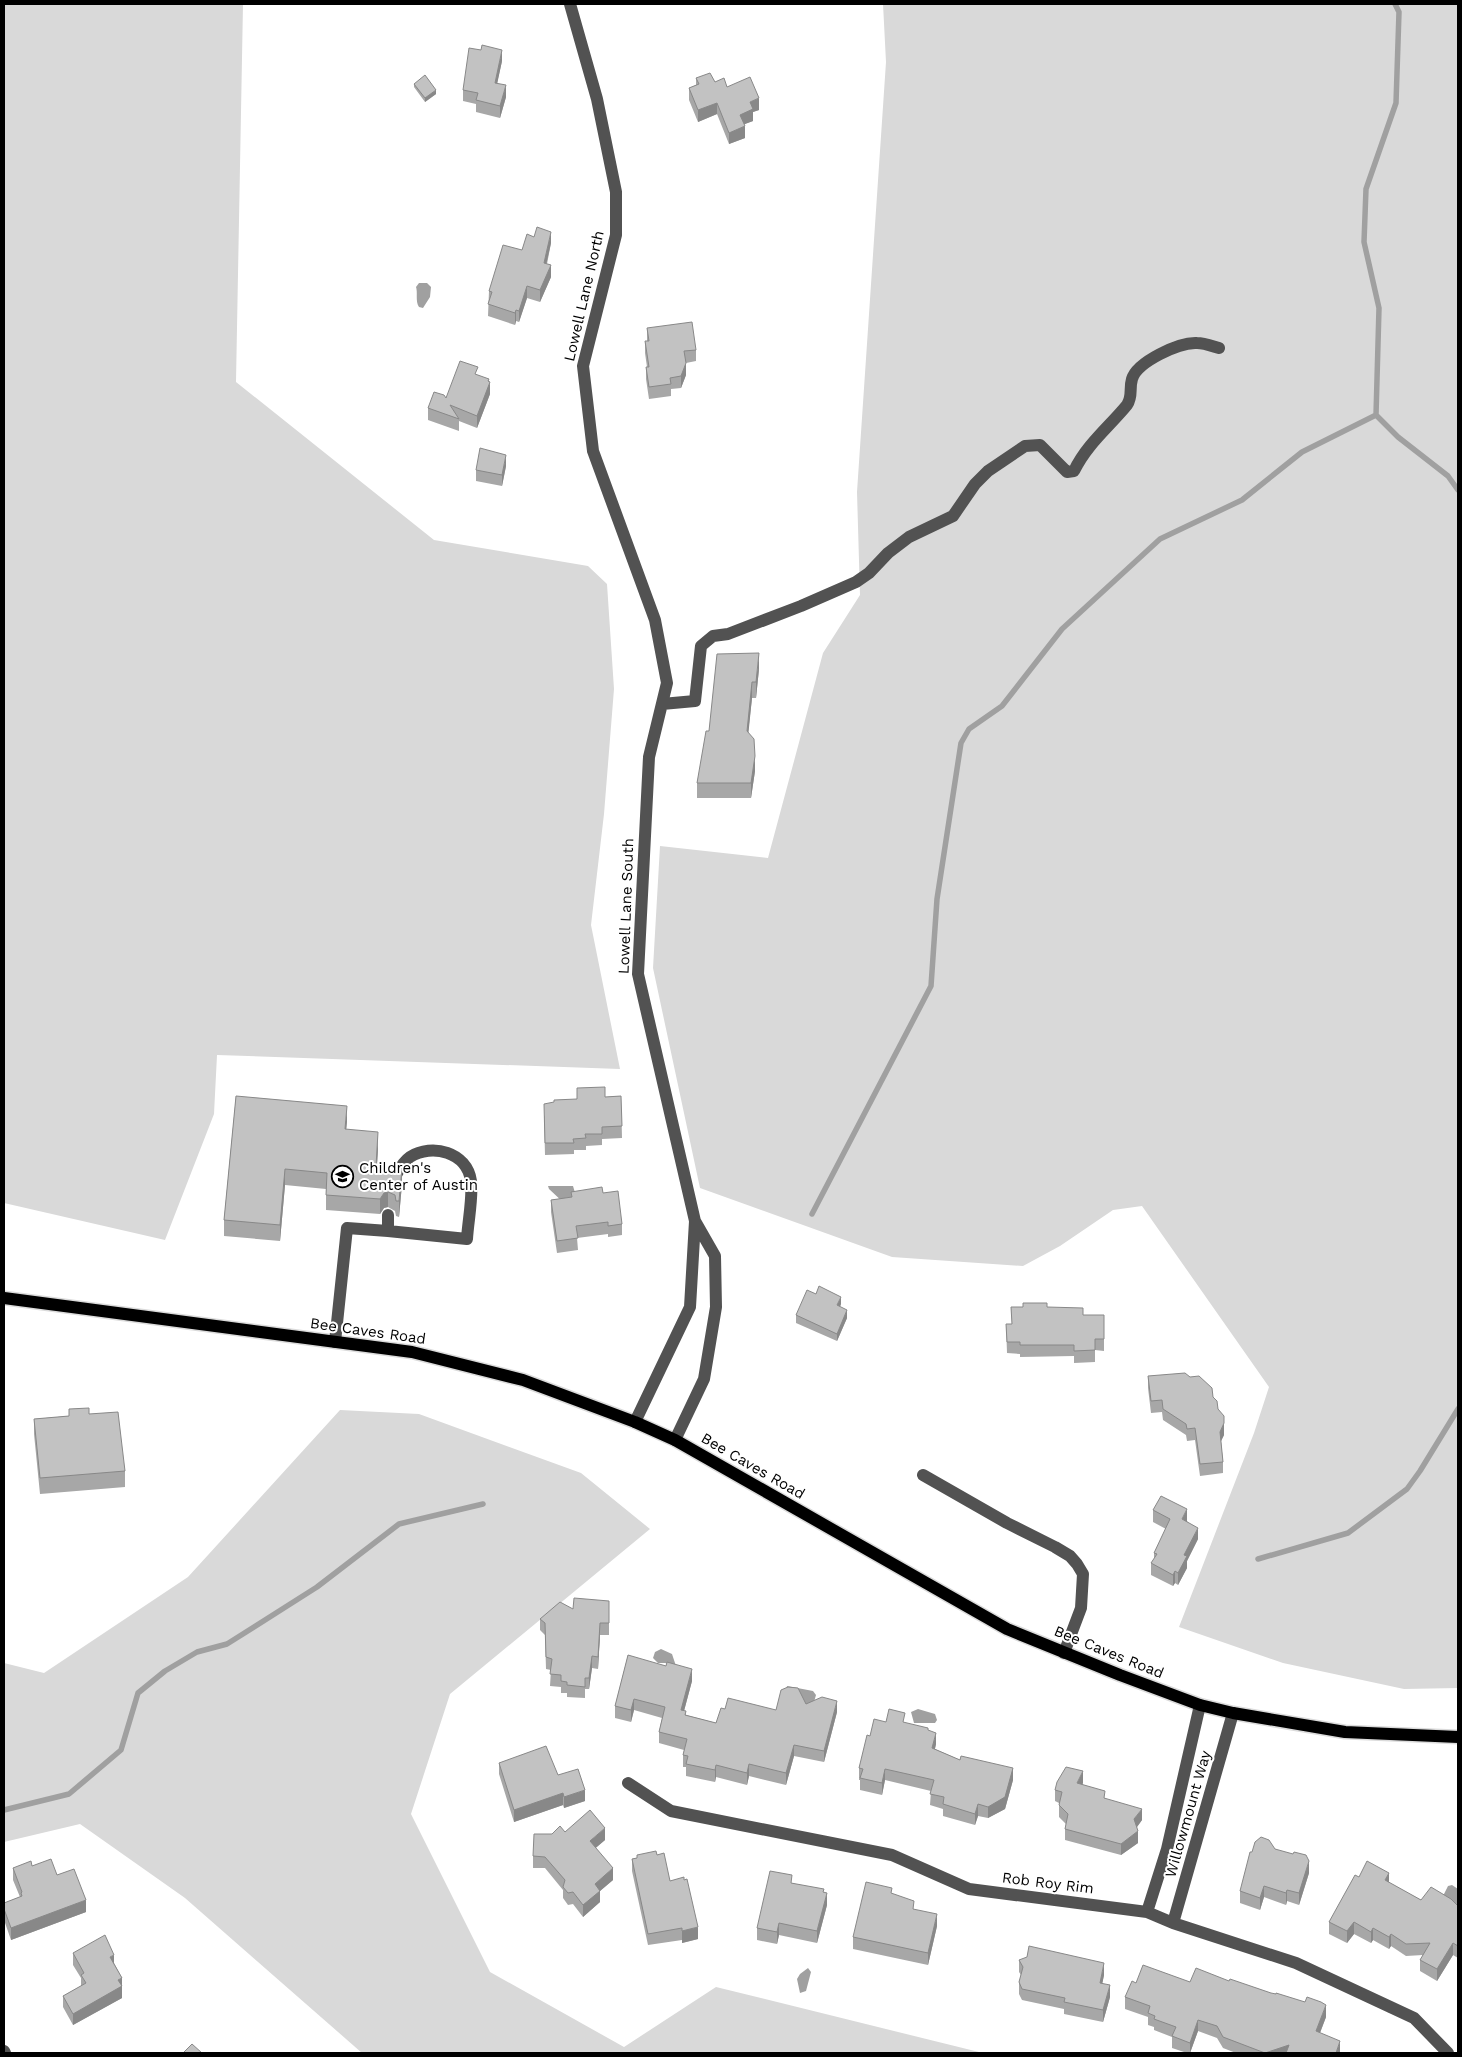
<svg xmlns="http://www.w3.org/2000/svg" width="1462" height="2057" font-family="'Work Sans',sans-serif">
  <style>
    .green { fill: #d9d9d9 }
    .water { fill: #a0a0a0 }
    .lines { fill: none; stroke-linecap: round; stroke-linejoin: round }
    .stream { stroke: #a0a0a0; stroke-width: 5.5 }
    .major-casing { stroke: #dbdbdb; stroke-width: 15 }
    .minor { stroke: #525252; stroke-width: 12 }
    .major { stroke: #000; stroke-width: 12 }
    .wall { fill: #a7a7a7 }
    .shaded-wall { fill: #888 }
    .building { fill: #c2c2c2; stroke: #888 }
    .labels { text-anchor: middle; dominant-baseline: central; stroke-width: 4; stroke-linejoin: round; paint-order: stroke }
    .street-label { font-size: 15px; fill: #000; stroke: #fff }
    .poi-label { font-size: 15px; fill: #000; stroke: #fff; text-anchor: start }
  </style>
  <rect width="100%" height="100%" fill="#fff"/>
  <!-- green -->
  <path class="green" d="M4 4H243L236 382 434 540 588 566 607 584 614 689 604 814 591 925 620 1069 217 1055 214 1114 165 1240 4 1203Z
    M883 4H1458V1688L1404 1689 1283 1663 1179 1627 1254 1433 1269 1387 1142 1206 1113 1210 1060 1246 1023 1266 892 1257 700 1188 653 968 660 846 768 858 823 653 860 595 857 492 886 62Z
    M340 1410 419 1414 581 1473 650 1529 450 1694 411 1814 490 1972 624 2047 716 1987 983 2053H362L185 1898 80 1824 4 1842V1663L44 1673 188 1577Z"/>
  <!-- water -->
  <path class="water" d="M419 283H427L431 287 430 297 423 308 419 307C415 301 418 293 416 287Z
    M548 1186H573L576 1196 564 1203 549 1189Z
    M661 1649 672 1654 676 1666 665 1663H658L653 1658 655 1652Z
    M787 1686 813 1691 816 1695 812 1709 785 1695Z
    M918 1709 935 1714 937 1720 935 1723H914L911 1712Z
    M1452 1885 1458 1889V1905L1443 1896 1448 1886Z
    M808 1968 811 1972 806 1991 800 1993 797 1979 800 1974Z"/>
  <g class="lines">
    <!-- stream -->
    <path class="stream" d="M1376 415 1398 437 1448 476 1458 490
      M812 1214 931 986 937 899 961 743 969 729 1002 706 1062 629 1160 539 1242 500 1302 452 1376 415 1379 308 1364 242 1366 189 1396 103 1399 12 1395 4
      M1258 1559 1348 1533 1407 1489 1420 1471 1458 1409
      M4 1810 69 1794 121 1750 138 1693 165 1671 197 1652 227 1644 317 1587 399 1524 483 1504"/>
    <defs>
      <path id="major" d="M4 1298 412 1352 523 1380 635 1422 675 1440 1007 1629 1120 1675 1200 1705 1233 1713 1345 1732 1458 1737"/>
    </defs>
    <!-- major casing -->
    <use href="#major" class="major-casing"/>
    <!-- minor -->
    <path class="minor" d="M570 4 597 99 616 192V235L583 366 593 451 655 620 667 683 649 757 638 974 695 1221 715 1256 716 1307 704 1379 675 1440
      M662 704 695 701 701 646 713 636 728 634 801 606 856 582 869 573 888 553 909 537 953 516 975 484 988 471 1025 446 1040 445 1067 472 1074 471C1087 444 1109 427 1127 405 1133 396 1129 389 1132 379 1137 362 1179 342 1197 343 1204 343 1212 346 1219 348
      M388 1215V1231L467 1239C468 1221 473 1198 471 1181 467 1152 432 1143 410 1157 401 1163 397 1174 392 1182
      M335 1342 347 1228 388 1231
      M635 1422 690 1307 695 1221
      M923 1475 1007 1523 1055 1547 1070 1556 1077 1564 1083 1574 1081 1608 1064 1653
      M628 1783 671 1811 892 1855 969 1889 1147 1912 1173 1923 1296 1963 1414 2018 1448 2053
      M1147 1912 1167 1849 1200 1705
      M1173 1923 1233 1713
      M4 2051 5 2053"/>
    <!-- major -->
    <use href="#major" class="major"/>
  </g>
  <!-- wall -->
  <path class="wall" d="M502 61 497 83 506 97 500 118 476 112V104L463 101V90Z
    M696 78 715 82 727 87 759 110 753 112V121L744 124 745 138 729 144 717 114 698 122 689 100V88L696 85Z
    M414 84 436 94 425 102 414 87Z
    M551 243 547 264 551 277 540 302 527 298 519 322 516 321 515 325 488 316 489 291 522 250Z
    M647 328 696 350V361L686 363V375L681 388 671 389V396L649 399 646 379V367H647L645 353V341H647Z
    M478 375 489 381 490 394 477 428 459 421V431L428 420V408L446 398Z
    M506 466 502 486 476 481V470Z
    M759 669 756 698H752L748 733 755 771 751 798H697V783L709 731Z
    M236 1096 347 1121 346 1129 378 1148 377 1166 385 1171 402 1184 399 1217 396 1216 395 1211 388 1207 384 1208 380 1214 326 1210V1189L285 1185 280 1241 224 1236V1220Z
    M621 1096 622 1138 602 1139V1145L586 1146V1150H574V1154L545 1155 544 1116 577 1099 605 1097Z
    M571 1192 603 1193 622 1224V1235L608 1237V1234L577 1238 578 1250 557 1253 551 1212V1200L571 1197Z
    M841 1304 840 1307 847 1318 837 1341 796 1323V1315Z
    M1011 1307H1047L1083 1315H1104V1351L1095 1350V1362L1074 1363V1356L1020 1357V1354L1007 1353 1006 1324H1012Z
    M1148 1376 1213 1397 1218 1409 1224 1435 1221 1441 1223 1462V1473L1200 1476 1195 1440 1187 1441 1186 1435 1163 1420 1162 1412 1151 1413 1148 1388Z
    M69 1409 89 1414 125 1471V1487L40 1494 34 1434V1419L69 1416Z
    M1153 1510 1187 1521 1198 1539 1187 1561V1568L1178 1585 1175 1583 1173 1586 1151 1575V1563L1154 1559V1553L1166 1529 1153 1522Z
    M609 1601V1635H600L598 1669 592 1668 589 1689H585V1698L567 1697V1693H561V1687L550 1686 551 1670 546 1669 545 1635 540 1630V1619L573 1609Z
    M628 1655 692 1681 684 1711 686 1715 716 1723 725 1709 776 1710 806 1704 837 1712 824 1762 794 1756 786 1785 749 1776 747 1785 716 1777 715 1782 686 1776V1767H683V1755L684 1750 659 1743V1732L662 1718 634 1710 631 1722 615 1718V1706Z
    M905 1723 928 1731 936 1744 935 1749 960 1760 1013 1780 1005 1809 988 1818 978 1816 975 1825 943 1816V1809L930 1805 931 1791 885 1780 882 1795 860 1790V1780H859V1768L870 1736Z
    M499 1763 558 1775 585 1801 564 1808 563 1805 514 1822 499 1774Z
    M1083 1783 1082 1785 1142 1820 1137 1827 1138 1843 1121 1855 1065 1840V1829L1066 1824 1059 1817V1803L1055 1801V1790Z
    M565 1832 605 1840 595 1848 613 1880 600 1891V1902L583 1917 573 1904 568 1905 563 1898V1890L545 1868H533V1856L552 1834Z
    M1275 1849 1309 1873 1299 1905 1287 1901 1286 1905 1264 1897 1260 1910 1240 1903V1891Z
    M637 1855H657L698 1939 682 1943V1940L648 1945 632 1871V1859L637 1858Z
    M32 1866 57 1875 86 1912 11 1940 4 1920V1903L20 1897 13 1880V1868Z
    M1359 1877 1389 1883 1421 1900 1458 1906V1958L1453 1955 1437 1981 1420 1971V1960L1423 1955 1406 1956 1391 1946 1389 1949 1373 1940 1371 1943 1354 1934 1347 1943 1329 1934V1922Z
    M792 1883 824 1892 827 1905 817 1943 779 1935 777 1944 757 1940V1928Z
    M892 1894 937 1926 928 1965 853 1949V1937Z
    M73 1953 114 1963 122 1978V1998L73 2025 63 2007V1996L81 1986V1978L73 1965Z
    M1019 1960 1104 1975 1102 1984 1110 1997 1103 2022 1064 2014V2009L1022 2000 1019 1994V1982L1021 1975 1019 1972Z
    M1229 1981 1326 2017 1320 2033 1340 2052V2053H1236L1223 2048 1217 2038 1198 2031 1190 2053H1187L1172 2048V2037L1154 2030V2027L1148 2025V2017L1125 2009V1997L1136 1983 1190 1982Z"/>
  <!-- shaded-wall -->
  <path class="shaded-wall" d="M502 50V61L495 94V83Z
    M506 85V97L500 118V106Z
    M436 90V94L425 102V98Z
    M759 98V110L753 112V121L740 126V115L750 102Z
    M717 103V114L698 122V110Z
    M745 126V138L729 144V133Z
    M551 232V243L544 274V263Z
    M551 265V277L540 302V290Z
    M527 286V298L519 322V311Z
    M516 310V321L515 325V313Z
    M686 363V375L681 388V376Z
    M489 379V385L490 382V394L477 428V416Z
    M506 455V466L502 486V475Z
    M759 653V669L756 698V682Z
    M752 682V698L747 747V731Z
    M755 756V771L751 798V783Z
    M347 1106V1121L345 1145V1129Z
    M378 1132V1148L376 1181V1166Z
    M402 1168V1184L399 1217V1201Z
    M285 1169V1185L280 1241V1225Z
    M388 1192V1207L384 1208 380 1214V1199L384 1193Z
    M841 1297V1304L837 1313V1305Z
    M847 1310V1318L837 1341V1334Z
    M1224 1423V1435L1220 1443V1432Z
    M1187 1509V1521L1182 1530V1519Z
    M1198 1528V1539L1187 1561V1568L1178 1585V1573L1184 1555Z
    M1175 1571V1583L1173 1586V1575Z
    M600 1623V1635L598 1669V1657Z
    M592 1656V1668L589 1689V1678Z
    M692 1669V1681L681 1722V1710Z
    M634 1699V1710L631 1722V1710Z
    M837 1701V1712L824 1762V1751Z
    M936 1733V1744L932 1760V1748Z
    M794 1745V1756L786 1785V1773Z
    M749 1764V1776L747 1785V1773Z
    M716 1765V1777L715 1782V1770Z
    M1013 1768V1780L1005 1809 988 1818V1807Z
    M885 1769V1780L882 1795V1783Z
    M1083 1771V1783L1077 1795V1783Z
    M585 1790V1801L564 1808V1797Z
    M563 1793V1805L514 1822V1810Z
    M978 1804V1816L975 1825V1814Z
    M1142 1809V1820L1134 1831V1819Z
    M605 1828V1840L590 1853V1841Z
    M1138 1831V1843L1121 1855V1844Z
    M1309 1861V1873L1299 1905V1893Z
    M613 1868V1880L600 1891V1902L583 1917V1905L595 1884Z
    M1389 1873V1884L1385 1880Z
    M1264 1886V1897L1260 1910V1898Z
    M1287 1890V1901L1286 1905V1893Z
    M827 1893V1905L817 1943V1931Z
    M86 1900V1912L11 1940V1928Z
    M937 1914V1926L928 1965V1953Z
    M1354 1922V1934L1347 1943V1931Z
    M779 1923V1935L777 1944V1932Z
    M698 1927V1939L682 1943V1931Z
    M1373 1928V1940L1371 1943V1932Z
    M1391 1934V1946L1389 1949V1937Z
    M1453 1943V1955L1437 1981V1969Z
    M114 1955V1967L110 1957Z
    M1104 1963V1975L1100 1995V1983Z
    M122 1978V1998L73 2025V2014Z
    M1110 1985V1997L1103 2022V2010Z
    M1326 2005V2017L1316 2043V2031Z
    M1198 2020V2031L1190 2053V2043Z
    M1340 2041V2053H1336Z
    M1289 2045V2053H1265Z"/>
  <!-- building -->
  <path class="building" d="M482 45 502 50 495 83 506 85 500 106 476 100 478 93 463 90 469 48 481 50Z
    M710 73 715 82 724 78 727 87 750 77 759 98 750 102 753 109 740 115 745 126 729 133 717 103 698 110 689 88 699 84 696 78Z
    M425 75 436 90 425 98 414 84Z
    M537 227 551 232 544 263 551 265 540 290 527 286 519 311 516 310 515 313 488 304 492 292 489 291 503 245 522 250 527 234 534 237Z
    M692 322 696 350 684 351 686 363 681 376 670 378 671 384 649 387 646 367H649L645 341H649L647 328Z
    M460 361 478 367 475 374 489 379 488 381 490 382 477 416 450 405 459 419 428 408 434 392 444 395 446 398Z
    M480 448 506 455 502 475 476 470Z
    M759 653 756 682H752L747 731 754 739 755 756 751 783H697L706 731H709L717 654Z
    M605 1087V1097L621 1096 622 1126 602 1127V1134H585L586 1138 573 1139 574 1143H545L544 1104 554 1102V1100L577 1099V1088Z
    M236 1096 347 1106 345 1129 378 1132 376 1166H384L385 1171 391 1175 402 1168 399 1201H396L395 1195 388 1192 384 1193 380 1199 326 1195 327 1173 285 1169 280 1225 224 1220Z
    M602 1187 603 1193 618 1191 622 1224 608 1226V1222L576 1226 578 1238 557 1241 551 1200 572 1197 571 1192Z
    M819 1286 841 1297 837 1305 847 1310 837 1334 796 1315 807 1290 816 1294Z
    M1023 1303H1047V1307L1083 1308V1315H1104V1339H1095V1350L1074 1351V1345H1020V1342H1007L1006 1324H1012L1011 1307H1023Z
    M1185 1373 1190 1377 1199 1376 1212 1388 1213 1397 1217 1401 1218 1409 1224 1416V1423L1220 1432 1223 1462 1200 1464 1195 1428 1187 1429 1186 1424 1163 1409 1162 1400 1151 1401 1148 1376Z
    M89 1408V1414L118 1412 125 1471 40 1478 34 1419 69 1416V1409Z
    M1161 1496 1187 1509 1182 1519 1198 1528 1184 1555 1187 1556 1178 1573 1175 1571 1173 1575 1151 1563 1157 1554 1154 1553 1170 1519 1153 1510Z
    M574 1598 609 1601V1623H600L598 1657 592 1656 589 1678H585V1687L567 1685V1682L561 1681V1675L550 1674 552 1659 546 1657 545 1623 540 1619 560 1602 573 1609Z
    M628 1655 666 1666 667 1662 692 1669 681 1710 686 1711 685 1715 716 1723 721 1708 725 1709 728 1698 776 1710 781 1690 788 1687 798 1688 806 1704 822 1697 837 1701 824 1751 794 1745 786 1773 749 1764 747 1773 716 1765 715 1770 686 1764 688 1756 683 1755 687 1739 659 1732 665 1707 634 1699 631 1710 615 1706Z
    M889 1709 905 1713 903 1722 928 1728V1730L936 1733 932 1748 960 1760 961 1756 1013 1768 1005 1797 988 1807 978 1804 975 1814 943 1804 944 1797 930 1794 934 1780 885 1769 882 1783 860 1778 863 1769 859 1768 867 1735 870 1736 874 1719 886 1722Z
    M546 1746 558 1775 578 1769 585 1790 564 1797 563 1793 514 1810 499 1763Z
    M1066 1767 1083 1771 1077 1783 1105 1791 1104 1798 1142 1809 1134 1819 1138 1831 1121 1844 1065 1829 1068 1814 1059 1805 1062 1792 1055 1790 1057 1782Z
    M590 1810 605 1828 590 1841 613 1868 595 1884 600 1891 583 1905 573 1892 568 1893 563 1887 565 1880 545 1857 533 1856 534 1834H552L560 1826 565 1832Z
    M1261 1837 1269 1840 1275 1849 1293 1854 1294 1852 1306 1855 1309 1861 1299 1893 1287 1890 1286 1893 1264 1886 1260 1898 1240 1891 1250 1852H1252L1255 1842Z
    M656 1851 657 1855 664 1853 670 1881 684 1877V1880L687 1879 698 1927 682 1931V1928L648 1934 632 1859 637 1858V1855Z
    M51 1859 57 1875 74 1869 86 1900 11 1928 4 1909V1903L22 1896 21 1893 22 1892 13 1868 31 1861 32 1866Z
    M1367 1861 1389 1873 1385 1880 1421 1900 1431 1887 1451 1899 1458 1906V1946L1453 1943 1437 1969 1420 1960 1430 1943 1406 1944 1391 1934 1389 1937 1373 1928 1371 1932 1354 1922 1347 1931 1329 1922 1355 1875 1359 1877Z
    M770 1871 792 1875 791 1883 824 1889 823 1892 827 1893 817 1931 779 1923 777 1932 757 1928Z
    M866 1882 892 1888 891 1893 914 1901 913 1909 937 1914 928 1953 853 1937Z
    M105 1935 114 1955 110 1957 122 1978 118 1980 122 1986 73 2014 63 1996 86 1983 81 1975 84 1973 73 1953Z
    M1029 1946 1104 1963 1100 1983 1110 1985 1103 2010 1064 2002 1065 1998 1022 1989 1019 1982 1023 1967 1019 1960 1027 1957Z
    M1143 1965 1190 1982 1196 1968 1229 1981 1230 1979 1271 1993 1276 1994V1993L1305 2002 1307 1997 1321 2002 1326 2005 1316 2031 1340 2041 1336 2053H1286L1289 2045 1265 2053 1223 2037 1217 2026 1198 2020 1190 2043 1172 2036 1176 2027 1154 2019 1155 2016 1148 2013 1150 2006 1125 1997 1132 1981 1136 1983Z
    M192 2044 202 2053H183Z"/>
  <!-- icons -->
  <defs>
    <symbol id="school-ring" viewBox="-11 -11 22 22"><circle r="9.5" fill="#fff" stroke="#000" stroke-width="1.5"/><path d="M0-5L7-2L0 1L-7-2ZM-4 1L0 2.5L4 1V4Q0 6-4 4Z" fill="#000"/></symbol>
  </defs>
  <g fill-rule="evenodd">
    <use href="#school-ring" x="330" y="1164" width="25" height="25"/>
  </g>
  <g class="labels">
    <!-- street labels -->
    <g class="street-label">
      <text transform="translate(584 296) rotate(-77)">Lowell Lane North</text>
      <text transform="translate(626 906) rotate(-88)">Lowell Lane South</text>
      <text transform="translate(368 1331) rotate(8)">Bee Caves Road</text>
      <text transform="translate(753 1466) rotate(30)">Bee Caves Road</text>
      <text transform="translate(1109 1652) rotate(22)">Bee Caves Road</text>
      <text transform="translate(1188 1814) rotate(-74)">Willowmount Way</text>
      <text transform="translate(1048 1883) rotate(7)">Rob Roy Rim</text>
    </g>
    <!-- poi labels -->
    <g class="poi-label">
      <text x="359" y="1168">Children's<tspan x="359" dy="17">Center of Austin</tspan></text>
    </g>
  </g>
  <!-- border -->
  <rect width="1462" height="2057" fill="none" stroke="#000000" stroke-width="10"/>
</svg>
